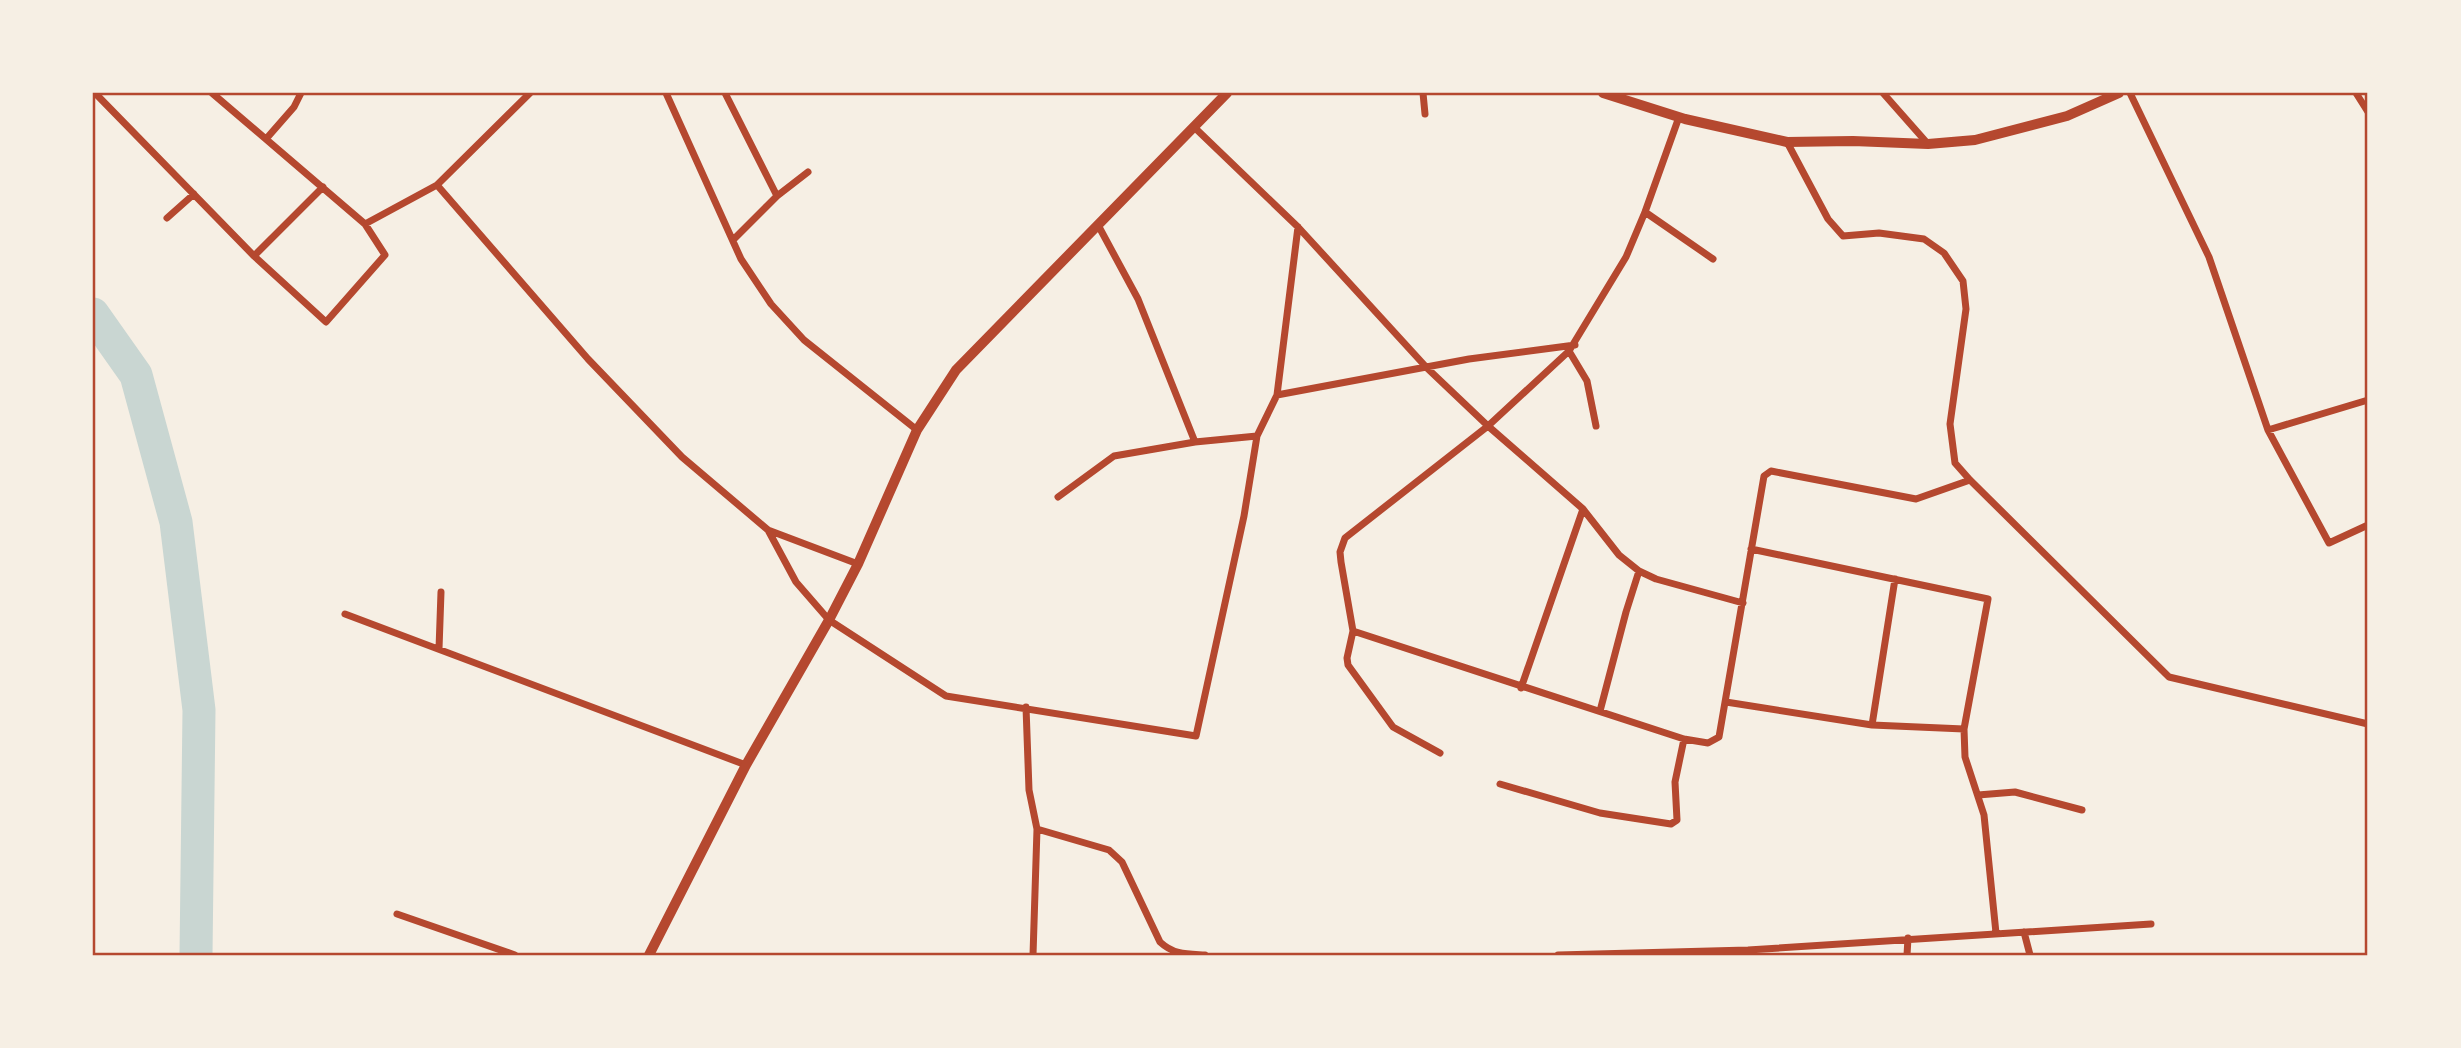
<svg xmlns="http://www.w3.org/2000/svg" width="2461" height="1048" font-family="'DM Sans',sans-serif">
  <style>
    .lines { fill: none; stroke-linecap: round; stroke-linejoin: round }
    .river { stroke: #c9d6d2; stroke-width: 33 }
    .minor { stroke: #b5482f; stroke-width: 7 }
    .secondary { stroke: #b5482f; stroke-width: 10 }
    .neatline { fill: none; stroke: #b5482f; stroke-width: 2.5 }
  </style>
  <rect width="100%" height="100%" fill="#f6efe4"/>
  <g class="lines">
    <!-- river -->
    <path class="river" d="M93 314 136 375 176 522 199 710 196 955"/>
    <!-- minor -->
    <path class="minor" d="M95 93 254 256 326 322 385 255 365 224
      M212 93 365 224 437 185 588 359 682 457 768 530 858 564
      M666 93 741 259 771 304 804 340 917 430
      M725 93 777 196
      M1423 93 1425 114
      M1883 93 1928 144
      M2130 93 2209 257 2268 430 2329 543 2368 525
      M2356 93 2368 112
      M1194 127 1298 227 1427 368 1488 426 1583 509 1619 555 1639 571 1656 579 1743 603
      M266 139 294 107 301 93
      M1787 142 1828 219 1843 236 1879 233 1924 239 1944 253 1963 281 1966 309 1950 424 1955 463 1970 480 2169 677 2368 724
      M437 185 530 93
      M1645 212 1713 259
      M167 218 194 194
      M1098 225 1138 299 1195 442
      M734 239 777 196 808 172
      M254 256 323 187
      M1569 351 1587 381 1596 426
      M1277 395 1298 227
      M2268 430 2368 400
      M1058 497 1114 456 1195 442 1257 436
      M768 530 796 582 829 620 946 696 1196 736 1244 516 1257 436 1277 395 1469 359 1575 345
      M1751 549 1988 599 1964 729 1965 757 1984 815 1996 933
      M345 614 746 765
      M1353 631 1684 739 1708 743 1719 737 1764 476 1771 471 1916 499 1970 480
      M439 649 441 592
      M1521 688 1583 509
      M1726 702 1872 725 1964 729
      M1026 707 1029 790 1037 829 1033 955
      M1600 711 1626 612 1639 571
      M1872 725 1895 579
      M1440 753 1393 727 1348 665 1347 658 1353 631 1341 562 1340 552 1345 538 1488 426 1569 351 1626 257 1645 212 1679 117
      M1500 784 1600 813 1671 824 1677 820 1675 782 1684 739
      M1978 795 2015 792 2082 810
      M1037 829 1109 850 1122 862 1160 942C1174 955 1187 954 1205 955
      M397 914 515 955
      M2024 932 2030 955
      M1558 955 1748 950 2151 924
      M1907 955 1908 938"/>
    <!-- secondary -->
    <path class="secondary" d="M1603 93 1685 119 1787 142 1853 141 1928 144 1975 140 2067 116 2119 93
      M649 955 746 765 829 620 858 564 917 430 956 370 1227 93"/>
  </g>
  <!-- border -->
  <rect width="2461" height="1048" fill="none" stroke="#f6efe4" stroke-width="189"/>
  <rect x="94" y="94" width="2272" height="860" class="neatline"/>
</svg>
